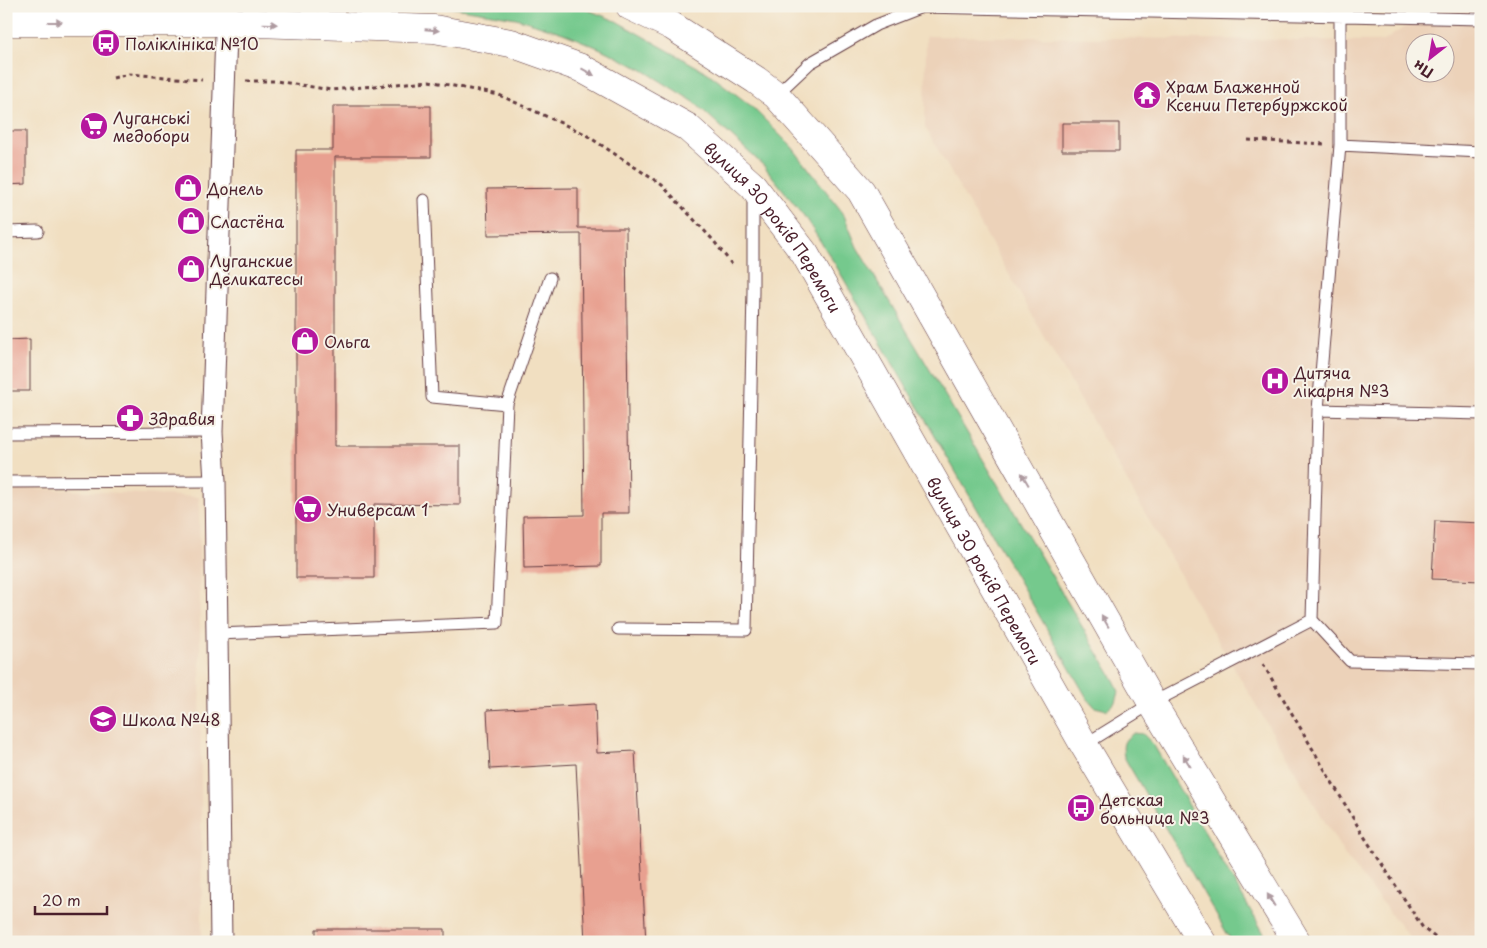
<svg xmlns="http://www.w3.org/2000/svg" width="1487" height="948" font-family="'Playpen Sans',sans-serif">
  <style>
    .built { fill: #ecd2b9; fill-rule: evenodd }
    .green { fill: #74c98d; stroke: #5f745c }
    .building { fill: #e8a090 }
    .lines { fill: none; stroke-linecap: round; stroke-linejoin: round }
    .lane-casing { stroke: #633c42; stroke-width: 13 }
    .street-casing { stroke: #633c42; stroke-width: 23 }
    .secondary-casing { stroke: #633c42; stroke-width: 29 }
    .path { stroke: #633c42; stroke-width: 3; stroke-dasharray: 4 4; stroke-linecap: butt }
    .lane { stroke: #fff; stroke-width: 11 }
    .street { stroke: #fff; stroke-width: 21 }
    .secondary { stroke: #fff; stroke-width: 28 }
    .oneway { fill: #ae9aa0 }
    .labels { text-anchor: middle; dominant-baseline: central; stroke-width: 4; stroke-linejoin: round; paint-order: stroke }
    .poi-label { font-size: 16px; fill: #4a1f2b; stroke: #f7f3e8; text-anchor: start }
    .street-label { font-size: 16px; fill: #4a1f2b; stroke: #f7f3e8 }
  </style>
  <rect width="100%" height="100%" fill="#f7f3e8"/>
  <filter id="ink" filterUnits="userSpaceOnUse"><feTurbulence type="fractalNoise" baseFrequency=".02" numOctaves="2"/><feDisplacementMap in="SourceGraphic" scale="10" xChannelSelector="R" yChannelSelector="G"/><feConvolveMatrix kernelMatrix="1 2 1 2 8 2 1 2 1" color-interpolation-filters="sRGB"/></filter>
  <filter id="wash" filterUnits="userSpaceOnUse"><feTurbulence type="fractalNoise" baseFrequency=".0096" numOctaves="4" result="noise"/><feDisplacementMap in="SourceGraphic" scale="20" xChannelSelector="R" yChannelSelector="G"/><feGaussianBlur stdDeviation="1.12" result="paint"/><feColorMatrix in="noise" values="0 0 0 0 0 0 0 0 0 0 0 0 0 0 0 0 0 1.4 0 .05"/><feComposite in="paint" operator="in"/></filter>
  <g filter="url(#wash)">
    <rect width="100%" height="100%" fill="#f1dfc1"/>
    <!-- built -->
    <path class="built" d="M1436 6H1481V942H1413L1344 854 1214 634 925 127 926 36 1384 41ZM1414 42H1444V72H1414Z
      M6 487 199 497 202 942H6Z"/>
    <!-- green -->
    <path class="green" d="M443 6H578L616 21 708 73 750 105 792 147 843 213 857 247 1115 682 1119 692 1116 702 1107 710 1095 707 1087 698 835 264 804 216 764 166 694 102 643 70 601 49 563 33 516 18Z
      M1134 733 1143 734 1153 744 1269 942H1232L1124 757C1122 744 1123 740 1134 733Z"/>
    <g id="blocks">
      <!-- building -->
      <path class="building" d="M333 106H431V157H335V446H460V505L374 504V578H296V150H333Z
        M1062 123H1119V151H1062Z
        M6 131H26V184L6 185Z
        M578 188V228H626L629 513H601V566L524 568 523 516 584 515 581 234 488 235 487 189Z
        M30 339V391H6V340Z
        M1435 521 1481 523V581L1432 579Z
        M595 704 597 753 635 751 646 942H585L576 764 490 769 487 710Z
        M316 929H445V942H316Z"/>
    </g>
  </g>
  <g filter="url(#ink)">
    <use href="#blocks" fill-opacity="0" stroke="#633c42" stroke-width="1"/>
    <g class="lines">
      <defs>
        <path id="lane" d="M776 95 810 63 876 25 922 7 1481 19
          M1340 145 1481 152
          M6 232 38 231
          M507 404 550 278
          M1318 410 1481 414
          M6 433 212 432
          M6 482 215 481
          M1312 620 1350 661 1481 664
          M618 629 746 630 753 291V195
          M217 634 497 623 507 404 432 397 424 200
          M1084 745 1152 703 1312 620 1318 410 1340 145V16L1342 6"/>
        <path id="street" d="M221 942 215 481 212 432 227 6"/>
        <g id="secondary">
          <path d="M630 6 672 26 756 80 776 95 861 191 1152 703 1297 942"/>
          <path id="s1" d="M6 22H227L434 29 511 43 581 68 687 127 753 186 805 254 1084 745 1202 942"/>
        </g>
      </defs>
      <!-- lane casing -->
      <use href="#lane" class="lane-casing"/>
      <!-- street casing -->
      <use href="#street" class="street-casing"/>
      <!-- secondary casing -->
      <use href="#secondary" class="secondary-casing"/>
      <!-- path -->
      <path class="path" d="M113 78 129 74 202 80
        M246 81H276L331 90 429 81 499 95 583 133 662 185 713 240 734 267
        M1248 140 1324 144
        M1263 664 1360 830 1423 928 1441 942"/>
      <!-- lane -->
      <use href="#lane" class="lane"/>
      <!-- street -->
      <use href="#street" class="street"/>
      <!-- secondary -->
      <use href="#secondary" class="secondary"/>
    </g>
    <!-- one-way arrows -->
    <defs><path id="oneway-solid" d="M-6-.8H1V-3.2L6.5 0L1 3.2V.8H-6Z" transform="scale(1.25)"/></defs>
    <g class="oneway">
      <use href="#oneway-solid" transform="translate(55 22)"/>
      <use href="#oneway-solid" transform="translate(270 24) rotate(2)"/>
      <use href="#oneway-solid" transform="translate(432 30) rotate(5)"/>
      <use href="#oneway-solid" transform="translate(588 72) rotate(29)"/>
      <use href="#oneway-solid" transform="translate(1025 479) rotate(-120)"/>
      <use href="#oneway-solid" transform="translate(1105 621) rotate(-120)"/>
      <use href="#oneway-solid" transform="translate(1187 761) rotate(-121)"/>
      <use href="#oneway-solid" transform="translate(1271 900) rotate(-121)"/>
    </g>
  </g>
  <!-- icons -->
  <defs>
    <symbol id="bus-disc" viewBox="-11 -11 22 22"><circle r="9.5" fill="#b5179e" stroke="#f7f3e8"/><path d="M-5-6H5V4H4V6H2V4H-2V6H-4V4H-5ZM-3.5-4V0h7V-4ZM-3.5 1.2v1.5H-2V1.2ZM2 1.2v1.5H3.5V1.2Z" fill="#fff"/></symbol>
    <symbol id="temple-disc" viewBox="-11 -11 22 22"><circle r="9.5" fill="#b5179e" stroke="#f7f3e8"/><path d="M0-6L5-2H3V0L6.5 2.5H4V6H1.5V3h-3V6H-4V2.5H-6.5L-3 0V-2H-5Z" fill="#fff"/></symbol>
    <symbol id="supermarket-disc" viewBox="-11 -11 22 22"><circle r="9.5" fill="#b5179e" stroke="#f7f3e8"/><path d="M-6-5.5h2.5l.6 2H6L4.5 2H-2.5L-4.4-4H-6ZM-1.5 3.2a1.3 1.3 0 1 0 .1 0ZM3 3.2a1.3 1.3 0 1 0 .1 0Z" fill="#fff"/></symbol>
    <symbol id="shop-disc" viewBox="-11 -11 22 22"><circle r="9.5" fill="#b5179e" stroke="#f7f3e8"/><path d="M-5-2.5h2.3a2.7 3.5 0 0 1 5.4 0H5L5.5 6h-11ZM-1.5-2.5h3a1.5 2.3 0 0 0-3 0Z" fill="#fff"/></symbol>
    <symbol id="hospital-disc" viewBox="-11 -11 22 22"><circle r="9.5" fill="#b5179e" stroke="#f7f3e8"/><path d="M-5-5h3v3.5h4V-5h3V5h-3V1.5h-4V5h-3Z" fill="#fff"/></symbol>
    <symbol id="pharmacy-disc" viewBox="-11 -11 22 22"><circle r="9.5" fill="#b5179e" stroke="#f7f3e8"/><path d="M-2-6h4v4h4v4h-4v4h-4v-4h-4v-4h4Z" fill="#fff"/></symbol>
    <symbol id="school-disc" viewBox="-11 -11 22 22"><circle r="9.5" fill="#b5179e" stroke="#f7f3e8"/><path d="M0-5L7-2L0 1L-7-2ZM-4 1L0 2.5L4 1V4Q0 6-4 4Z" fill="#fff"/></symbol>
  </defs>
  <g fill-rule="evenodd">
    <use href="#bus-disc" x="90" y="27" width="32" height="32"/>
    <use href="#temple-disc" x="1131" y="79" width="32" height="32"/>
    <use href="#supermarket-disc" x="78" y="110" width="32" height="32"/>
    <use href="#shop-disc" x="172" y="172" width="32" height="32"/>
    <use href="#shop-disc" x="175" y="205" width="32" height="32"/>
    <use href="#shop-disc" x="175" y="253" width="32" height="32"/>
    <use href="#shop-disc" x="289" y="325" width="32" height="32"/>
    <use href="#hospital-disc" x="1259" y="365" width="32" height="32"/>
    <use href="#pharmacy-disc" x="114" y="402" width="32" height="32"/>
    <use href="#supermarket-disc" x="292" y="493" width="32" height="32"/>
    <use href="#school-disc" x="87" y="703" width="32" height="32"/>
    <use href="#bus-disc" x="1065" y="792" width="32" height="32"/>
  </g>
  <g class="labels">
    <!-- poi labels -->
    <g class="poi-label">
      <text x="125" y="43">Поліклініка №10</text>
      <text x="1166" y="86">Храм Блаженной<tspan x="1166" dy="18">Ксении Петербуржской</tspan></text>
      <text x="113" y="117">Луганські<tspan x="113" dy="18">медобори</tspan></text>
      <text x="207" y="188">Донель</text>
      <text x="210" y="221">Сластёна</text>
      <text x="210" y="260">Луганские<tspan x="210" dy="18">Деликатесы</tspan></text>
      <text x="324" y="341">Ольга</text>
      <text x="1294" y="372">Дитяча<tspan x="1294" dy="18">лікарня №3</tspan></text>
      <text x="149" y="418">Здравия</text>
      <text x="327" y="509">Универсам 1</text>
      <text x="122" y="719">Школа №48</text>
      <text x="1100" y="799">Детская<tspan x="1100" dy="18">больница №3</tspan></text>
    </g>
    <!-- street labels -->
    <g class="street-label">
      <text stroke="none"><textPath href="#s1" startOffset="835">вулиця 30 років Перемоги</textPath></text>
      <text stroke="none"><textPath href="#s1" startOffset="1240">вулиця 30 років Перемоги</textPath></text>
    </g>
  </g>
  <!-- margin -->
  <rect width="1487" height="948" fill="none" stroke="#f7f3e8" stroke-width="25"/>
  <!-- north arrow -->
  <g transform="translate(1430 58) rotate(211)"><circle r="24" fill="#f7f3e8" stroke="#b29e9c"/>
  <path d="M0-4L9 19L0 12L-9 19Z" fill="#b5179e"/>
  <text y="-8" font-size="14" font-weight="bold" text-anchor="middle" fill="#4a1f2b">Пн</text>
  </g>
  <!-- scale -->
  <path d="M35 906v8h72v-8" fill="none" stroke="#4a1f2b" stroke-width="2.5"/>
  <text x="42" y="906" font-size="15" fill="#4a1f2b" stroke="#f7f3e8" stroke-width="4" paint-order="stroke">20 m</text>
</svg>
